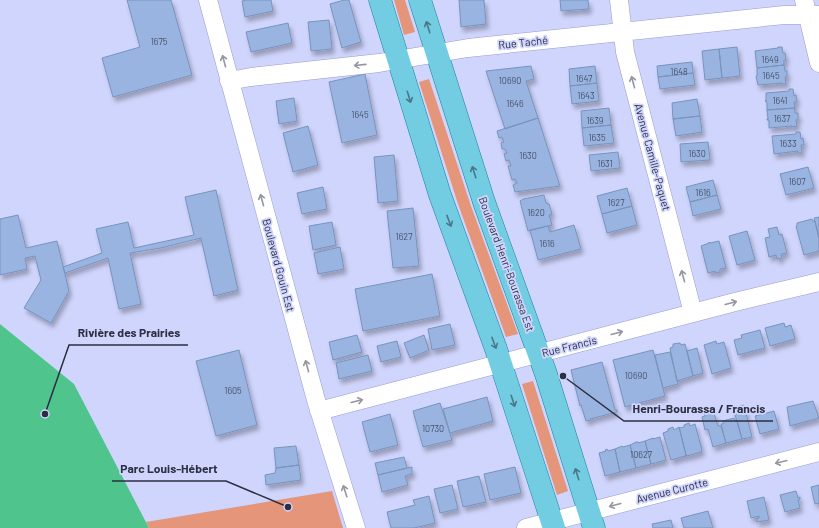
<svg xmlns="http://www.w3.org/2000/svg" width="819" height="528" font-family="Barlow,sans-serif">
  <style>
    .green { fill: #e5957a }
    .water { fill: #4fc58d }
    .building { fill: #99b4e0; stroke: #7893bc; filter: url(#shadow) }
    .lines { fill: none; stroke-linecap: round; stroke-linejoin: round }
    .minor-casing { stroke: #979ccc; stroke-width: 19 }
    .major-casing { stroke: #1c809d; stroke-width: 23 }
    .minor { stroke: #fff; stroke-width: 18 }
    .major { stroke: #72cde2; stroke-width: 22 }
    .oneway { stroke: #4c7689 }
    .oneway2 { stroke: #9696a0 }
    .labels { text-anchor: middle; dominant-baseline: central; stroke-width: 3.5; stroke-linejoin: round; paint-order: stroke }
    .number-label { font-size: 9px; fill: #475069 }
    .street-label { font-size: 11px; fill: #2c2e41; stroke: #d0d5fd }
    .leader { fill: none; stroke: #2c2e41; stroke-width: 1.5 }
    .callout-dot { fill: #2c2e41; stroke: #d0d5fd; stroke-width: 1.5 }
    .callout-label { font-size: 12px; text-anchor: middle; font-weight: bold; fill: #2c2e41; stroke: #d0d5fd; stroke-width: 3.5; stroke-linejoin: round; paint-order: stroke }
  </style>
  <defs>
    <filter id="shadow"><feDropShadow dx="2.5" dy="4.5" stdDeviation="2" flood-color="#0004"/></filter>
  </defs>
  <rect width="100%" height="100%" fill="#d0d5fd"/>
  <!-- green -->
  <path class="green" d="M394 0H405L415 32 404 35Z
    M429 79 471 206 518 334 506 337 458 204 419 82Z
    M533 381 568 491 557 495 522 384Z
    M332 491 343 528H149L146 522Z"/>
  <!-- water -->
  <path class="water" d="M0 324 74 384 149 528H0Z"/>
  <!-- building -->
  <path class="building" d="M127 0H171L192 75 113 97 102 58 140 47Z
    M246 0H271L273 11 245 17 242 1Z
    M344 0H349L361 42 342 48 330 4Z
    M459 0H484L486 24 461 27Z
    M560 0H588L589 9 561 11Z
    M329 20 332 49 311 51 308 22Z
    M288 23 292 43 251 52 246 32Z
    M737 47 740 76 722 78 719 49Z
    M778 47H782L783 53H785L786 60H784V65L757 68 755 51 778 48Z
    M719 49 722 78 705 80 702 51Z
    M692 62 693 73 658 77 657 66Z
    M784 65 785 71H787V77H785L786 84H782V83L758 85 756 76H757V68Z
    M531 66 534 79 526 81 538 118 505 129 486 71Z
    M595 66 597 83 570 86 569 69Z
    M693 73 695 85 660 89 658 77Z
    M365 74 377 135 342 143 329 82Z
    M597 83 599 101 572 104 570 86Z
    M789 89H793L794 96 796 95 797 102H794L795 108 767 110V102L765 101H766V93L789 91Z
    M294 98 297 121 279 124 276 101Z
    M697 99 700 116 673 119 672 103Z
    M609 108 611 125 582 128 581 111Z
    M795 108V113H798V120H796L797 126 792 127V126L769 128V120H767V119H768L767 110Z
    M700 116 702 132 676 136 673 119Z
    M538 118 560 186 515 192 513 185 517 183 515 179 512 180 508 166H511L509 160 506 161 504 154 507 153 505 149H502L501 143 504 142 502 137 499 138 497 131Z
    M611 125 614 143 584 146 582 128Z
    M308 126 318 165 293 172 283 133Z
    M796 132H800L801 139 803 138 804 145H801L802 153H798V151L774 154 772 136 796 134Z
    M708 142 710 160 681 162 680 144Z
    M618 152 620 168 591 171 589 155Z
    M394 155 398 201 378 203 374 157Z
    M808 167 814 188 786 195 780 174Z
    M713 180 717 195 690 202 686 187Z
    M323 187 327 209 302 214 297 193Z
    M627 188 632 206 602 214 597 196Z
    M216 190 238 290 214 296 201 238 161 248 130 253 141 304 119 309 108 258 65 273 63 267 102 253 96 229 128 222 134 248 194 235 185 197Z
    M544 195 546 203 549 204 552 214 549 215 552 225 528 231 520 201 523 199Z
    M717 195 721 209 693 216 690 202Z
    M632 206 637 225 607 233 602 214Z
    M413 208 419 266 393 268 387 211Z
    M18 215 26 248 57 241 69 291 51 323 24 308 41 280 35 256 25 258 27 269 0 275V219Z
    M819 217V238L814 218Z
    M812 219 813 221H815L819 238V251L804 255 796 226 797 225V223Z
    M332 222 336 245 313 250 309 226Z
    M574 225 581 249 538 260 530 230 548 226 550 232Z
    M777 227 779 235 782 234 787 253 781 254 782 258 777 259 776 255 769 257 765 238 770 237 768 229Z
    M747 231 755 260 737 265 729 236Z
    M719 241 726 268 720 269V272L716 273 715 271 708 273 701 246 709 243V242L710 243Z
    M340 247 344 269 318 274 314 253Z
    M432 274 440 316 363 331 355 289Z
    M784 323 785 327 791 325 795 339 770 346 765 328Z
    M450 324 455 345 432 350 428 329Z
    M760 330 765 348 738 355 734 340 742 338 741 335Z
    M357 335 362 352 333 360 329 342Z
    M424 335 429 350 410 358 404 343Z
    M397 341 401 357 381 362 377 346Z
    M716 341 717 344 724 342 731 368 712 374 704 345Z
    M680 343 681 345 685 344 693 376 677 381 670 348 673 347V344Z
    M697 348 703 373 693 376 687 351Z
    M239 350 257 425 216 436 196 361Z
    M653 350 665 396 625 407 613 360Z
    M670 352 678 384 663 388 655 355Z
    M368 355 372 371 339 379 336 363Z
    M602 362 615 410H617V412L590 419 591 420 586 421 581 405 580 406 571 370Z
    M487 397 493 421 450 433 443 409Z
    M813 401 819 418 790 426 787 407Z
    M440 403 452 440 423 447 413 411Z
    M744 405 752 437 742 439 733 408Z
    M710 411V414L714 413 718 426H721L726 443 713 447 708 429 705 430 702 417 705 416 704 413Z
    M774 411 779 429 760 434 755 416Z
    M390 414 398 445 370 452 362 422Z
    M734 418 735 420H737L742 439 726 443 721 424H723V421Z
    M689 423 690 426 695 424 702 450 701 452 687 456 686 455 679 427 680 428 684 427V425Z
    M673 427 674 430 679 427 686 455 685 456 671 460 663 433 668 431V429Z
    M660 437 666 460 651 464 645 441 653 438V439Z
    M645 441 651 464 636 468 630 445 636 442H638V443Z
    M630 445 636 468 620 472 615 449 622 446 623 447Z
    M296 446 299 465 276 468 274 448Z
    M607 449 608 451 615 449 620 472 605 476 599 453 606 451 605 450Z
    M404 457 407 468 378 475 375 463Z
    M299 465 301 480 266 485 265 475 275 473 276 468Z
    M412 467V474L405 476 408 485 382 492 378 475Z
    M515 467 521 493 490 500 484 474Z
    M479 476 486 502 463 507 457 481Z
    M452 485 458 509 440 513 434 489Z
    M819 485V503L815 504 811 487Z
    M796 491 798 498 800 497V499L798 500 800 508 785 512 780 495Z
    M429 496 435 523 414 528H391L387 512 415 505 413 500Z
    M764 497 769 520 757 522 756 519 759 518V516L751 518 747 501Z
    M708 511 713 528H684L681 518Z
    M671 520 673 528H653L652 524Z"/>
  <g class="lines">
    <defs>
      <path id="minor" d="M208 0 316 400 356 528
        M619 0 625 52 693 313
        M804 0 819 63
        M229 81 251 77 379 63 468 48 784 15H819
        M319 411 735 302 819 282
        M526 528 819 452"/>
      <path id="major" d="M380 0 440 195 496 349 554 528
        M420 0 484 202 546 374 594 528"/>
    </defs>
    <!-- minor casing -->
    <use href="#minor" class="minor-casing"/>
    <!-- major casing -->
    <use href="#major" class="major-casing"/>
    <!-- minor -->
    <use href="#minor" class="minor"/>
    <!-- major -->
    <use href="#major" class="major"/>
  </g>
  <!-- one-way arrows -->
  <defs><path id="oneway-shaft" d="M-6 0H5M1.5-3L5.5 0L1.5 3" fill="none" stroke-width="1.6" stroke-linecap="round" stroke-linejoin="round"/></defs>
  <g class="oneway">
    <use href="#oneway-shaft" transform="translate(428 27) rotate(-107)"/>
    <use href="#oneway-shaft" transform="translate(409 97) rotate(73)"/>
    <use href="#oneway-shaft" transform="translate(474 172) rotate(-108)"/>
    <use href="#oneway-shaft" transform="translate(449 221) rotate(70)"/>
    <use href="#oneway-shaft" transform="translate(494 343) rotate(70)"/>
    <use href="#oneway-shaft" transform="translate(513 401) rotate(72)"/>
    <use href="#oneway-shaft" transform="translate(577 474) rotate(-107)"/>
  </g>
  <g class="oneway2">
    <use href="#oneway-shaft" transform="translate(224 61) rotate(-105)"/>
    <use href="#oneway-shaft" transform="translate(360 65) rotate(174)"/>
    <use href="#oneway-shaft" transform="translate(633 82) rotate(-105)"/>
    <use href="#oneway-shaft" transform="translate(262 200) rotate(-105)"/>
    <use href="#oneway-shaft" transform="translate(683 276) rotate(-105)"/>
    <use href="#oneway-shaft" transform="translate(731 303) rotate(-15)"/>
    <use href="#oneway-shaft" transform="translate(617 333) rotate(-15)"/>
    <use href="#oneway-shaft" transform="translate(307 366) rotate(-105)"/>
    <use href="#oneway-shaft" transform="translate(357 401) rotate(-14)"/>
    <use href="#oneway-shaft" transform="translate(781 462) rotate(166)"/>
    <use href="#oneway-shaft" transform="translate(345 491) rotate(-108)"/>
    <use href="#oneway-shaft" transform="translate(615 505) rotate(165)"/>
  </g>
  <g class="labels">
    <!-- number labels -->
    <g class="number-label">
      <text x="159" y="41">1675</text>
      <text x="770" y="59">1649</text>
      <text x="679" y="71">1648</text>
      <text x="771" y="75">1645</text>
      <text x="584" y="78">1647</text>
      <text x="510" y="80">10690</text>
      <text x="586" y="95">1643</text>
      <text x="780" y="100">1641</text>
      <text x="515" y="103">1646</text>
      <text x="360" y="114">1645</text>
      <text x="782" y="118">1637</text>
      <text x="595" y="120">1639</text>
      <text x="597" y="137">1635</text>
      <text x="788" y="143">1633</text>
      <text x="697" y="153">1630</text>
      <text x="528" y="155">1630</text>
      <text x="605" y="163">1631</text>
      <text x="797" y="181">1607</text>
      <text x="703" y="192">1616</text>
      <text x="616" y="202">1627</text>
      <text x="536" y="212">1620</text>
      <text x="404" y="236">1627</text>
      <text x="547" y="243">1616</text>
      <text x="636" y="375">10690</text>
      <text x="233" y="390">1605</text>
      <text x="433" y="428">10730</text>
      <text x="641" y="454">10627</text>
    </g>
    <!-- street labels -->
    <g class="street-label">
      <text transform="translate(523 42) rotate(-6)">Rue Taché</text>
      <text transform="translate(653 157) rotate(75)">Avenue Camille-Paquet</text>
      <text transform="translate(507 264) rotate(70)">Boulevard Henri-Bourassa Est</text>
      <text transform="translate(279 265) rotate(75)">Boulevard Gouin Est</text>
      <text transform="translate(569 346) rotate(-14)">Rue Francis</text>
      <text transform="translate(672 490) rotate(-14)">Avenue Curotte</text>
    </g>
  </g>
  <!-- callouts -->
  <path class="leader" d="M45 414L69 345H188M563 376L624 421H773M288 507L226 481H112"/>
  <g class="callout-dot">
    <circle cx="45" cy="414" r="4"/>
    <circle cx="563" cy="376" r="4"/>
    <circle cx="288" cy="507" r="4"/>
  </g>
  <g class="callout-label">
    <text x="129" y="337">Rivière des Prairies</text>
    <text x="699" y="413">Henri-Bourassa / Francis</text>
    <text x="169" y="473">Parc Louis-Hébert</text>
  </g>
</svg>
